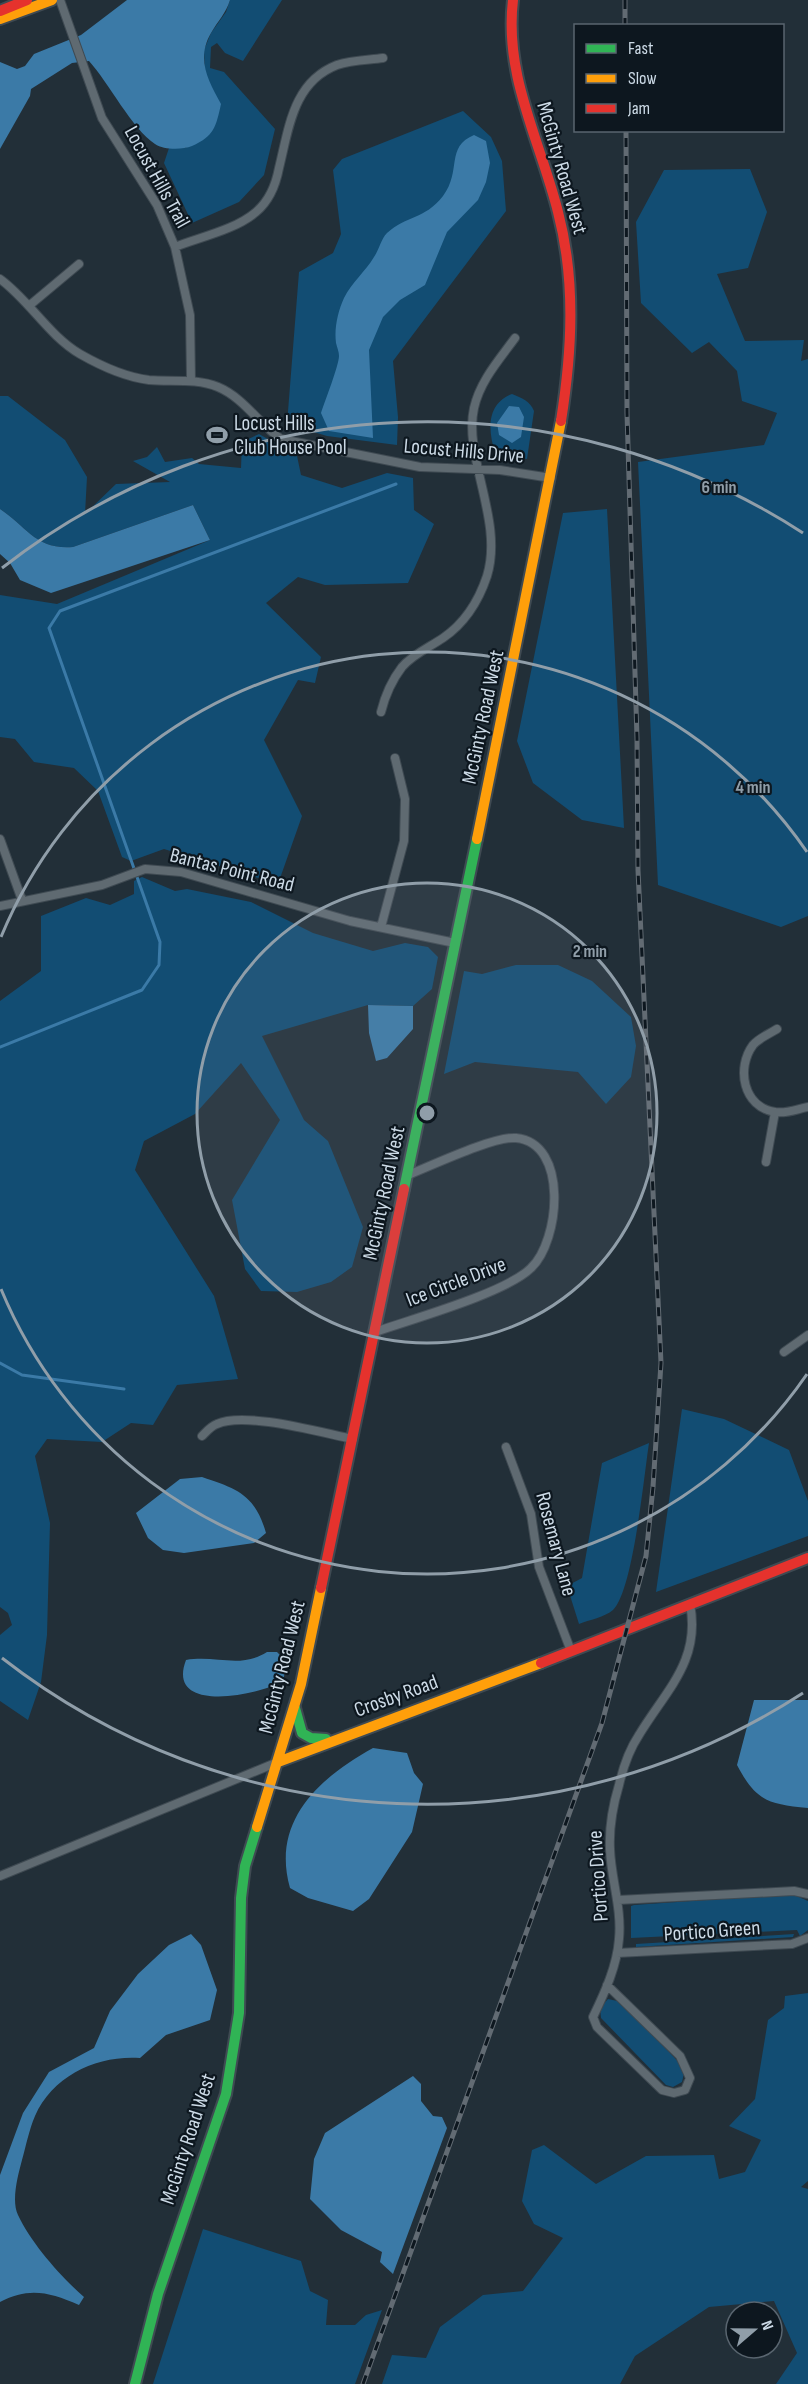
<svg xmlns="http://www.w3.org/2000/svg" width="808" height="2384" font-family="'Sofia Sans Condensed',sans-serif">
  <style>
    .green { fill: #124d73 }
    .water { fill: #3b7aa7 }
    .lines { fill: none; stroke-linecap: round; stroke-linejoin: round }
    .stream { stroke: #3b7aa7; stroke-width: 3 }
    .street-casing { stroke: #3f4a52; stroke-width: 10 }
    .fast-casing { stroke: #3f4a52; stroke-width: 14 }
    .slow-casing { stroke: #3f4a52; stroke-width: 14 }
    .jam-casing { stroke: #3f4a52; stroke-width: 14 }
    .street { stroke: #5f6a71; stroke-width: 8 }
    .fast { stroke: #30b455; stroke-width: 10 }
    .slow { stroke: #ff9f0a; stroke-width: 10 }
    .jam { stroke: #e5322d; stroke-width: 10 }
    .rail-casing { stroke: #626b73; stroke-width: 5 }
    .rail { stroke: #0d171f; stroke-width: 3; stroke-dasharray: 9; stroke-linecap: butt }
    .ring { fill: none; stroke: #909ea9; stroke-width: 3 }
    .labels { text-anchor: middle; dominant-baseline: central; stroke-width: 4.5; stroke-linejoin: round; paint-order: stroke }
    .street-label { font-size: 21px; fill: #ccdae6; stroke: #0d171f }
    .poi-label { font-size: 21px; fill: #ccdae6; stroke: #0d171f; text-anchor: start }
    .centre { fill: #909ea9; stroke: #0d171f; stroke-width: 3 }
    .ring-label { font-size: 18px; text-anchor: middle; font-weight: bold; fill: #909ea9; stroke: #0d171f; stroke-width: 4.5; stroke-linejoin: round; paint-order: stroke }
  </style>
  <rect width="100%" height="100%" fill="#222f38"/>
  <!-- green -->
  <path class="green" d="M230 0H282L243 61 225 53 217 43 211 47 210 68 224 72 275 129 264 175 239 202 192 223 164 163 169 148H186L205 75 204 50 211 33 226 12Z
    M463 111 491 137 502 161 506 211 393 361 398 417 397 445 327 436 287 424 299 272 333 253 341 234 333 170 342 159Z
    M750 169 767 212 748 268 717 274 745 341 804 340 801 361 808 359V916L781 927 658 885 638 462 764 445 777 413 742 401 737 371 709 342 692 353 641 303 636 222 664 170Z
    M512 394C522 398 530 401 534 411L527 459 495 452C488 431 486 404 512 394Z
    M0 396H8L65 440 87 477 85 514 116 484 170 482 133 461 147 457 157 447 165 462 192 458 199 464 241 468 242 442 259 434 278 445 296 451 301 475 342 488 387 473 413 478 414 510 434 524 408 583 325 585 298 577 266 603 321 657 315 683 298 680 264 740 302 816 278 884 164 849 131 861 122 857 98 791 74 768 34 762 15 739 0 737V595L57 604 210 540 193 505 73 547C36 550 27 527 0 509Z
    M607 509 624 828 582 820 533 783 517 741 563 513Z
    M142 877 175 891 187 889 251 902 313 933 373 951 405 943 428 947 438 957 432 989 413 1006 368 1005 262 1036 304 1120 328 1141 363 1227 352 1267 331 1282 297 1292 261 1291 245 1269 232 1200 280 1120 241 1063 195 1114 144 1141 135 1170 214 1296 238 1379 177 1385 153 1425 131 1423 102 1442 47 1439 35 1456 50 1523 47 1635 41 1682 28 1720 0 1701V1635L12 1625 8 1613 0 1607V1001L41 971V916L86 898 110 905 134 894V881Z
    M516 965H558L592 981 631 1017 636 1046 631 1077 606 1104 578 1072 475 1062 444 1074 464 971 482 974Z
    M682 1409 724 1419 789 1450 808 1501V1536L656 1592Z
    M649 1443C644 1476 633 1591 613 1610 605 1617 589 1620 579 1624L567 1586 582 1578 602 1463Z
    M792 1894 808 1901V1930L800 1936 797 1930 631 1938V1906L634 1905Z
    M794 1934 793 1937 636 1947V1944Z
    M808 1993V2181L801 2187 808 2189V2384H776L797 2353 774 2301 709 2307 635 2356 620 2384H382L392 2355 426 2358 440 2327 483 2295 523 2291 563 2238 534 2224 522 2201 532 2150 544 2145 596 2184 646 2156 714 2155 719 2179 745 2172 761 2140 729 2126 755 2099 768 2020 784 2008 785 1996Z
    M608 1999 622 2002 685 2069 682 2082 673 2087 666 2085 601 2018 600 2008Z
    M203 2229 301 2261 310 2291 328 2300 326 2325H355L366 2315 382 2310 355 2384H153Z"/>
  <!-- water -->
  <path class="water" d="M127 0H230C226 13 218 21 211 33 196 59 208 80 221 104 216 127 214 136 192 146 182 150 164 150 155 144 132 129 109 83 89 61L72 63 31 89 30 96 0 149V62L17 69 25 66 34 54 81 35Z
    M474 135 486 141 490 163 486 182 478 200 447 232 425 285 400 300 383 317 369 350 373 438 329 431 321 413C325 401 339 365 339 356 339 352 337 347 336 343 334 328 338 311 344 298 352 282 365 272 374 257 379 250 381 239 387 233 407 215 424 220 443 196 462 171 445 147 474 135Z
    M509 406 519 407 524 417 521 437 512 443 499 435 497 423Z
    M193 505 210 540 51 593 20 580 10 563 0 554V509C27 527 36 550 73 547Z
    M368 1005 413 1006V1029L387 1058 376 1061 369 1033Z
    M202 1477C238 1489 255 1495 266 1533L254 1543 184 1553 163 1550 148 1538 136 1513 180 1479Z
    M267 1652H277C286 1661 286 1669 283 1681 260 1695 165 1715 186 1660 217 1655 240 1669 267 1652Z
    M754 1700H808V1808C768 1804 756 1801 737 1765Z
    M373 1748 407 1753 414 1773 423 1784 412 1832 369 1899 353 1911 308 1898 290 1888C271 1821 319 1778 373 1748Z
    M191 1934 201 1945 217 1990 210 2020 166 2035 140 2058C98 2055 53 2075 35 2116 29 2130 26 2146 22 2160 18 2175 11 2201 18 2215 31 2243 61 2277 84 2297L79 2305C49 2292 29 2287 0 2302V2175L23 2113 49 2072 94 2048 110 2011 138 1974 169 1945Z
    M413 2076 421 2084V2101L433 2116 442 2117 447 2128 393 2274 380 2262 382 2252 341 2230 310 2199 314 2159 325 2133Z"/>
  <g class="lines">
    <!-- stream -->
    <path class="stream" d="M0 1047 142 990 159 965 160 942 49 628 60 611 396 484
      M0 1363 22 1375 124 1389"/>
    <defs>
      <path id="street" d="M60 0 102 118 157 205 175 247 190 315 191 381
        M175 247C200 237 235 230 256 212 269 201 276 184 279 168 289 128 293 82 337 65 351 60 368 60 383 58
        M0 279C29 300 49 336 80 354 101 366 125 377 149 380 171 382 196 378 218 387 244 398 258 423 281 439L420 467 500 470 551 478
        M30 305 79 264
        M381 712C385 696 392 680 402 667 413 654 430 647 443 638 465 623 479 600 487 576 504 521 463 457 474 408 480 381 499 360 515 338
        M0 839 22 900
        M0 906 102 885 145 869 181 872 350 921 455 943
        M381 927 404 841 405 799 395 758
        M777 1029C769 1034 759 1038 753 1045 736 1068 743 1107 775 1112 787 1114 797 1109 808 1107
        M766 1162 775 1112
        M375 1332C412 1319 506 1293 531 1268 560 1241 569 1143 516 1138 494 1136 431 1166 408 1175
        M784 1352 808 1335
        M202 1436C206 1432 211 1426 217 1424 245 1411 322 1433 353 1439
        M506 1447 531 1514 539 1567 571 1651
        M0 1876 278 1762
        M618 1900 794 1891 808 1894
        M617 1953 792 1944 808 1938
        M607 1985 680 2056 690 2078 685 2090 674 2093 662 2090 597 2027 593 2017C605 1992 617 1966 619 1939 622 1908 611 1879 610 1849 609 1828 613 1805 619 1785 623 1768 629 1750 639 1735 666 1690 701 1661 690 1604"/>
      <path id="fast" d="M404 1189 477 839
        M295 1708 302 1733 311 1738 326 1739
        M135 2384 158 2294 226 2094 239 2013 241 1898 245 1866 257 1827"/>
      <path id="slow" d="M0 19 52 0
        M477 839 561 421
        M278 1762 541 1663
        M257 1827 301 1684 321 1588"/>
      <path id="jam" d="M513 0C504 76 540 140 558 212 576 281 572 351 561 421
        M0 11 27 0
        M321 1588 404 1189
        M541 1663 808 1558"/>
    </defs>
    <!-- street casing -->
    <use href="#street" class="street-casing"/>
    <!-- fast casing -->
    <use href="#fast" class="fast-casing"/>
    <!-- slow casing -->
    <use href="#slow" class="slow-casing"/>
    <!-- jam casing -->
    <use href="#jam" class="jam-casing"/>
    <!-- street -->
    <use href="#street" class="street"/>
    <!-- fast -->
    <use href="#fast" class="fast"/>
    <!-- slow -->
    <use href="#slow" class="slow"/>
    <!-- jam -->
    <use href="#jam" class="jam"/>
    <defs>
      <path id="rail" d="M625 0V26
        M363 2384 602 1723 646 1556 653 1487 661 1363 638 870 637 738 627 413 626 130"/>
    </defs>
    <!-- rail casing -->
    <use href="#rail" class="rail-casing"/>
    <!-- rail -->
    <use href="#rail" class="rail"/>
  </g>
  <!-- distance rings -->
  <circle cx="427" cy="1113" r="230" fill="#909ea9" fill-opacity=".12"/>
  <g class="ring">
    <circle cx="427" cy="1113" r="230"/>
    <path d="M807 1374A461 461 0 0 1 1 1289M1 937A461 461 0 0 1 807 852"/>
    <path d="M803 1693A691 691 0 0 1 2 1658M2 568A691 691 0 0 1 803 533"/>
  </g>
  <!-- icons -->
  <defs>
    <symbol id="stadium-bare" viewBox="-9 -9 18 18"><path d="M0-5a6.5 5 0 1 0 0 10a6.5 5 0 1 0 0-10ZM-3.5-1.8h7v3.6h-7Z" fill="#909ea9" stroke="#0d171f" stroke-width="2.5" paint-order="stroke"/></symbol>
  </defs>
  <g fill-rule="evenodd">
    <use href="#stadium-bare" x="202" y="420" width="30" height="30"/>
  </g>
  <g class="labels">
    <!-- street labels -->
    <g class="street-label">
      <text transform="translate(562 168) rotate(74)">McGinty Road West</text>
      <text transform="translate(157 177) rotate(61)">Locust Hills Trail</text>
      <text transform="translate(464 451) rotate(5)">Locust Hills Drive</text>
      <text transform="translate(483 717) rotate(-78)">McGinty Road West</text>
      <text transform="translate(232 870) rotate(14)">Bantas Point Road</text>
      <text transform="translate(384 1193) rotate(-78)">McGinty Road West</text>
      <text transform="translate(456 1282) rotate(-21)">Ice Circle Drive</text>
      <text transform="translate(556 1544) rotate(75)">Rosemary Lane</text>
      <text transform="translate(282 1667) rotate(-76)">McGinty Road West</text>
      <text transform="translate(396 1696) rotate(-20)">Crosby Road</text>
      <text transform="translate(598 1876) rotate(-94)">Portico Drive</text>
      <text transform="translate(712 1931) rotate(-4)">Portico Green</text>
      <text transform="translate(188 2139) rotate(-72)">McGinty Road West</text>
    </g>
    <!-- poi labels -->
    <g class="poi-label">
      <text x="234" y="423">Locust Hills<tspan x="234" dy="24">Club House Pool</tspan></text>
    </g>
  </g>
  <circle cx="427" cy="1113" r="9" class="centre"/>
  <g class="ring-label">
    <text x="719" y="493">6 min</text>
    <text x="753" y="793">4 min</text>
    <text x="590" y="957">2 min</text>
  </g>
  <!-- legend -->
  <rect x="574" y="24" width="210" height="108" fill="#0d171f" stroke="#59656f" stroke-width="1.5"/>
  <rect x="586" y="44" width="30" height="9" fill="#30b455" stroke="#59656f" stroke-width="1.5"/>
  <text x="628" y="54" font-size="18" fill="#ccdae6">Fast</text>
  <rect x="586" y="74" width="30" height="9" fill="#ff9f0a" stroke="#59656f" stroke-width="1.5"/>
  <text x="628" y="84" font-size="18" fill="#ccdae6">Slow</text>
  <rect x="586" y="104" width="30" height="9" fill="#e5322d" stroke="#59656f" stroke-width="1.5"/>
  <text x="628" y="114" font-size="18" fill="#ccdae6">Jam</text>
  <!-- north arrow -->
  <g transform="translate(754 2330) rotate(70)"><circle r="28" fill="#0d171f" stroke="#59656f" stroke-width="1.5"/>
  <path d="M0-4.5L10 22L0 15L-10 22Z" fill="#909ea9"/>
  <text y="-9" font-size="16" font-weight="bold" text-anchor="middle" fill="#ccdae6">N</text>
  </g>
</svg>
